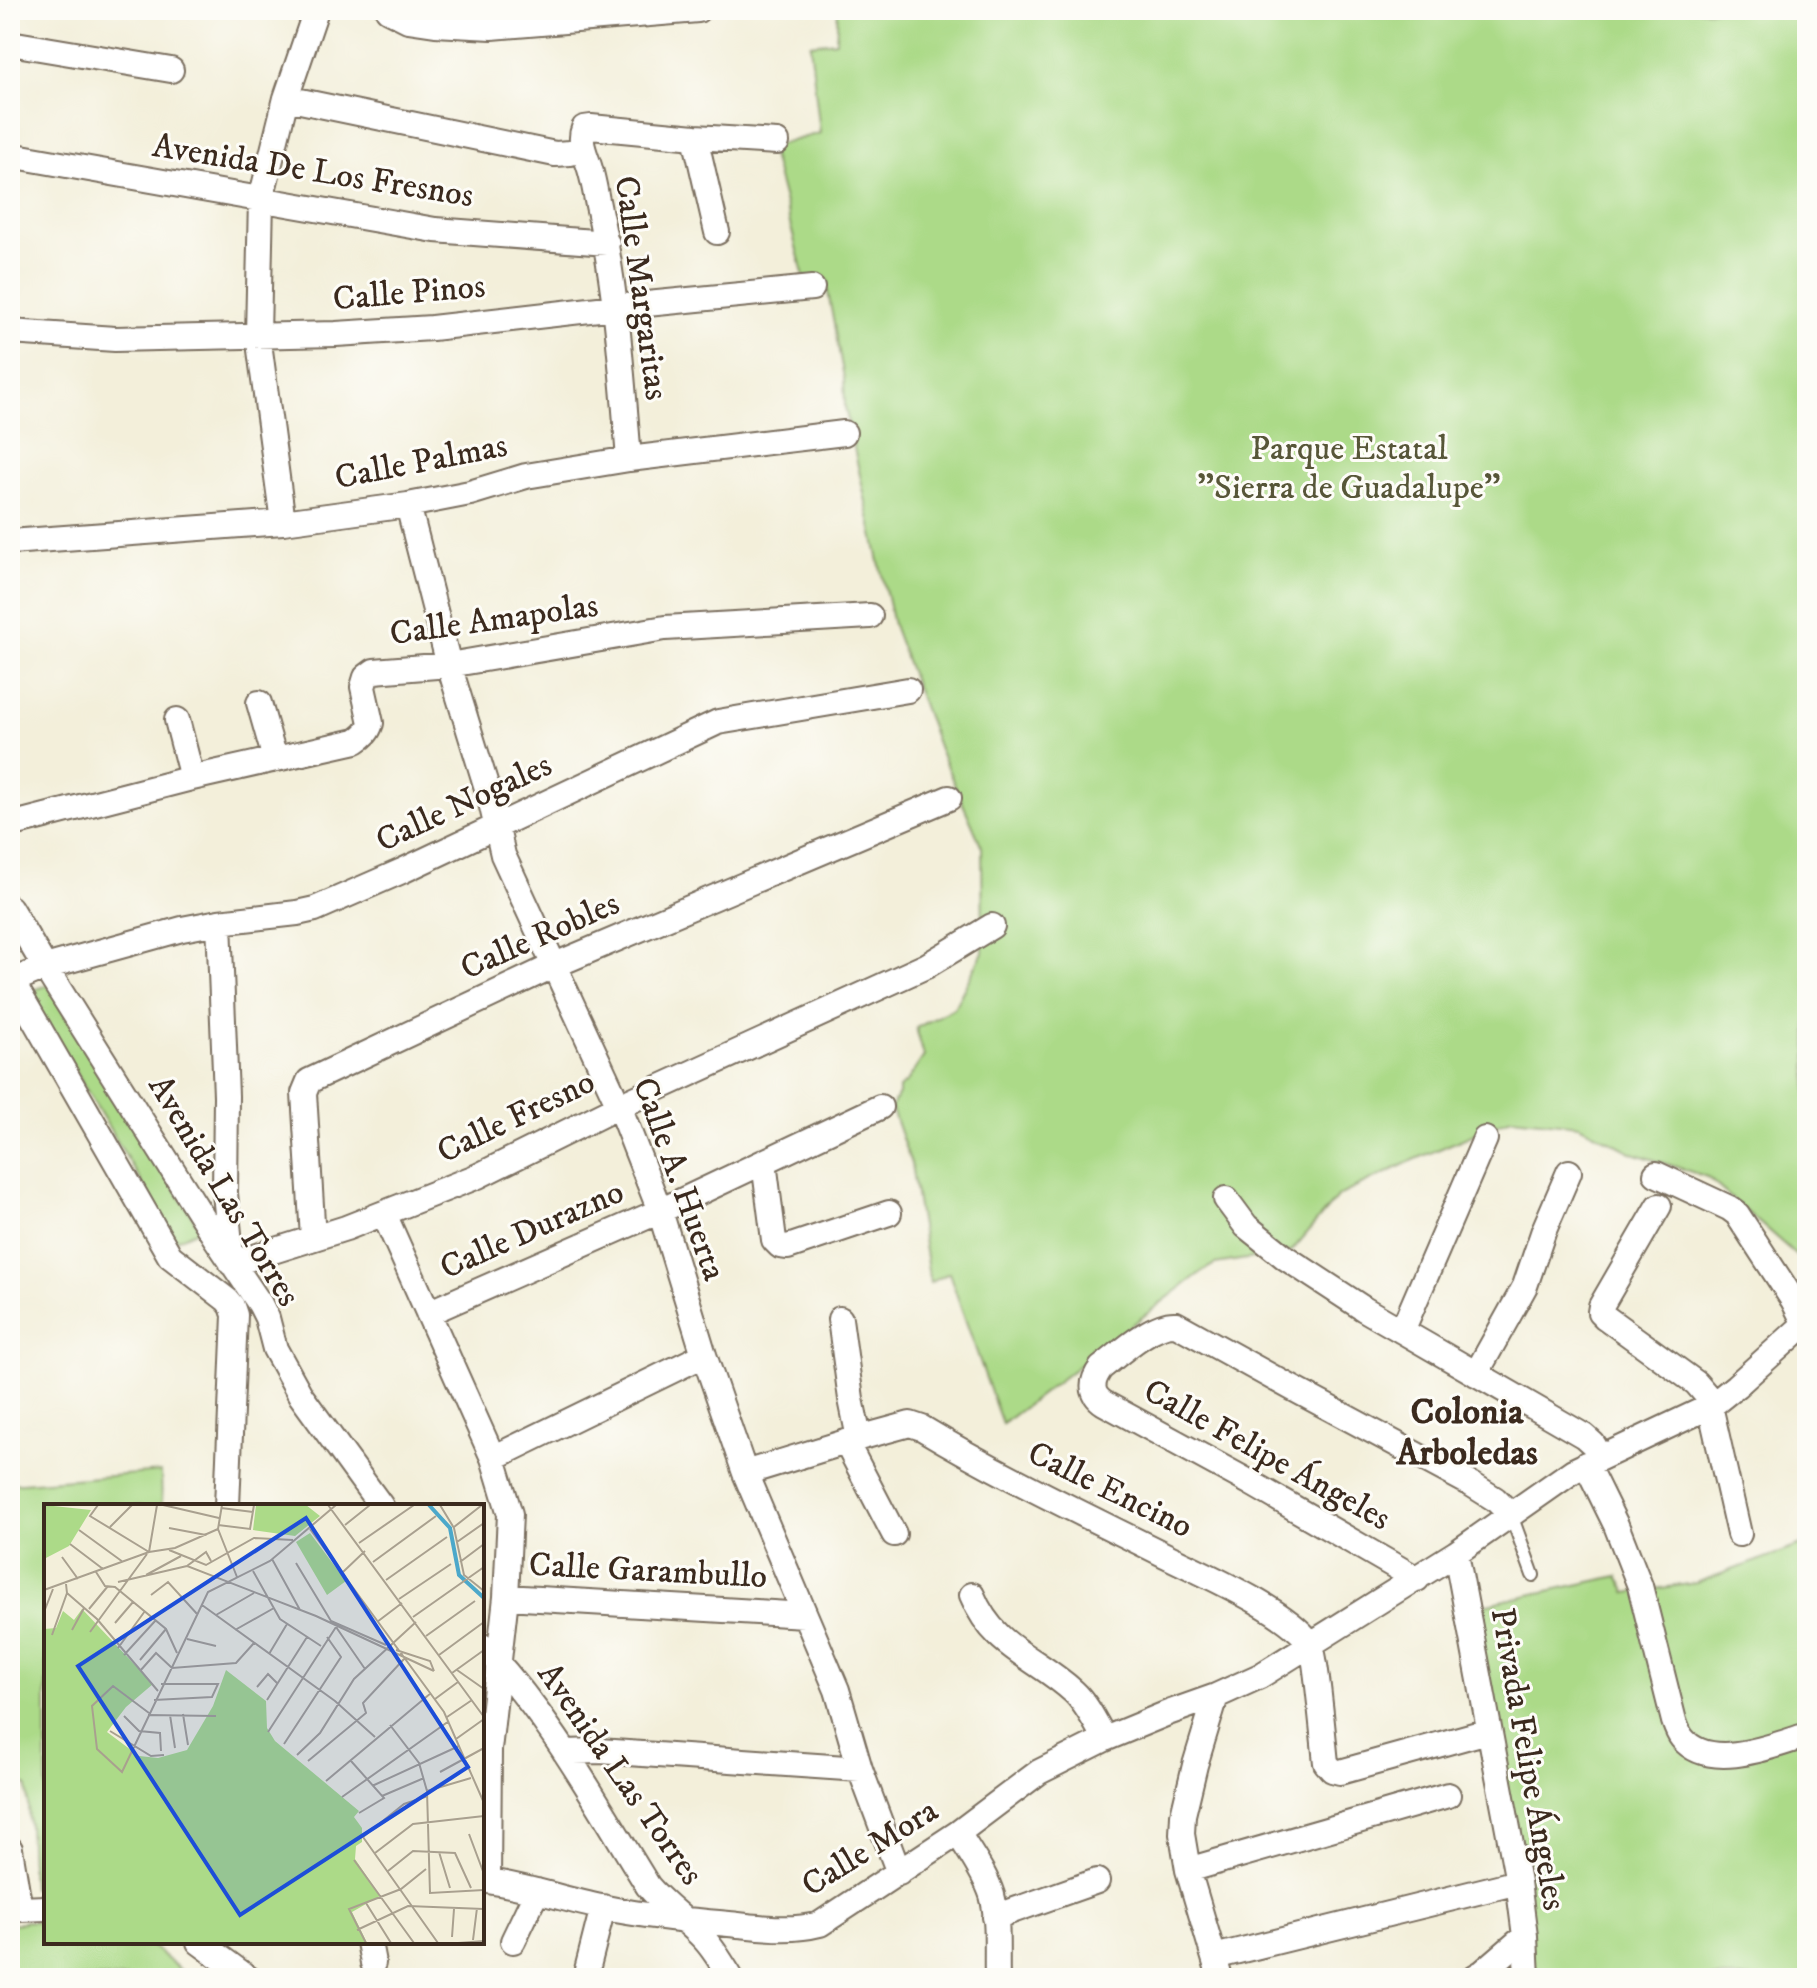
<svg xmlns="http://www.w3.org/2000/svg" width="1817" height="1988" font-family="'IM FELL DW Pica',serif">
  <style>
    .green { fill: #acda88; stroke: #748253; stroke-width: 2 }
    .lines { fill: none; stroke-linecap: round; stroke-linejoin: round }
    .lane-casing { stroke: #7b6f60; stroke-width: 16 }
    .street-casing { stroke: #7b6f60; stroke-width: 28 }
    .lane { stroke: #fff; stroke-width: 12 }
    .street { stroke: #fff; stroke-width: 24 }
    .labels { text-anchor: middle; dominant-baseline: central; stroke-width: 6; stroke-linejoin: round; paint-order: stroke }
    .street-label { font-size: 34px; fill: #3b2a1e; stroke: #fdfcf7 }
    .park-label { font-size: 34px; fill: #575638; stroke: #fdfcf7 }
    .neighbourhood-label { font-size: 36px; font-weight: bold; fill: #3b2a1e; stroke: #fdfcf7 }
    .inset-river { fill: none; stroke: #4ca8ca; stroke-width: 4 }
    .inset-road { fill: none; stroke: #a9a08f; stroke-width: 2 }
    .view { fill: #1d4ed8; fill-opacity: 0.15; stroke: #1d4ed8; stroke-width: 4 }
    .inset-edge { fill: none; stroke: #3b2a1e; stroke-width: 4 }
  </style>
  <rect width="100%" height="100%" fill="#fdfcf7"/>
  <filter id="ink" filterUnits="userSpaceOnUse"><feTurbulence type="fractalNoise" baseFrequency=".0125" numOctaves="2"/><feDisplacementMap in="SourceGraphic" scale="16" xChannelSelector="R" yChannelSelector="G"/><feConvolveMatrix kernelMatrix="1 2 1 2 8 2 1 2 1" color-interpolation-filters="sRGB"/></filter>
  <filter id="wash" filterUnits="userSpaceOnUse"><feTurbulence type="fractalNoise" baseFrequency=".006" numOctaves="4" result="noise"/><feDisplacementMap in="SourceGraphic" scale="32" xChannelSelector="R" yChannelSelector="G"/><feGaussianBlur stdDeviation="1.8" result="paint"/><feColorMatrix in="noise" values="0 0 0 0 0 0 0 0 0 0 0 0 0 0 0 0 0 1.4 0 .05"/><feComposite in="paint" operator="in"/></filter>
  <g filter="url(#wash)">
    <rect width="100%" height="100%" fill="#f3efda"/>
    <!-- green -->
    <path class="green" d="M838 10H1807V1274L1803 1261 1707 1177 1633 1153 1579 1125 1511 1118 1407 1163 1338 1196 1291 1252 1215 1264 1204 1270 1002 1424 949 1273 930 1283 911 1164 891 1107 899 1094V1088L906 1083 924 1056 916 1028 954 1008 983 952 982 847 939 749 893 625 845 407 844 378 827 287 828 281 804 277 770 147 820 133 810 44 836 41Z
      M48 985 200 1229 176 1240 28 992Z
      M161 1472 162 1506H46V1887L32 1888 27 1785H12L10 1717V1484Z
      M1807 1543V1978H1525L1459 1610 1618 1576 1627 1593 1696 1583Z
      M27 1921 46 1922V1942H147L190 1978H10V1925Z"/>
  </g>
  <g filter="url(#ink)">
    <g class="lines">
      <defs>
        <path id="lane" d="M1511 1515 1533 1575"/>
        <path id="street" d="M388 10 408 20 435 24 492 27 698 10
          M10 43 171 70
          M286 98 555 154 570 153 583 150
          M695 137 717 232
          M10 155 435 230 607 243
          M10 332 115 339 336 334 432 328 616 307 812 288
          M629 459C622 376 617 292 599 210 596 197 594 182 590 169 586 155 578 142 584 128L591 127 695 137 777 142
          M408 505 449 665 490 798 503 855 619 1106 660 1211 704 1355 745 1473 837 1690 860 1769 899 1873
          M283 522 258 335 261 199 286 98 316 10
          M10 542 283 522 408 505 470 493 526 476 629 459 844 433
          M259 703 275 759
          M177 720 192 778
          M10 825 192 778 356 741C364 736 368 732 371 723L363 687 366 677 374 671 449 665 665 628 870 616
          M10 908 45 967 216 1239 260 1304 267 1318 275 1349 301 1396 381 1506
          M219 922 226 1096 225 1193 232 1264 346 1228 478 1176 619 1106 926 966 992 926
          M12 981 170 1256 227 1300 232 1306 235 1315 227 1506
          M10 982 45 967 182 929 219 922 297 913 315 909 402 871 718 722 908 690
          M764 1162 774 1240 780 1246 788 1247 889 1213
          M1656 1174 1729 1208 1737 1214 1793 1300 1807 1328
          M1226 1199 1246 1226 1286 1258 1364 1309 1584 1436 1593 1444 1601 1457
          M1659 1206 1601 1306 1600 1312 1605 1317 1696 1383 1708 1397 1739 1534
          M384 1214 493 1458 510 1514 506 1597 489 1750 488 1881
          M313 1238 304 1093 309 1081 555 965 949 798
          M428 1313 660 1211 880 1107
          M840 1319 851 1399 859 1438
          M1402 1331 1485 1139
          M1476 1374 1525 1286 1544 1230 1569 1172
          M846 1442 894 1534
          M493 1458 704 1355
          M1586 1464 1616 1525 1640 1586 1674 1721C1676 1727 1678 1733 1682 1738 1709 1772 1773 1746 1807 1735
          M745 1473 859 1438 910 1424 922 1428C1000 1475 1083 1514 1165 1555 1203 1574 1285 1609 1310 1643 1316 1652 1324 1745 1326 1763L1332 1770 1340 1772 1488 1731
          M1456 1553 1518 1882 1525 1936 1527 1978
          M1417 1579 1251 1483 1104 1403C1090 1394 1091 1381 1101 1368 1119 1354 1153 1322 1176 1324L1292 1388 1471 1484 1495 1499 1511 1515
          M972 1595C994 1649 1035 1656 1074 1692 1087 1704 1096 1724 1105 1739
          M506 1597 805 1615
          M482 1646C550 1716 597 1804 648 1886 665 1906 687 1920 705 1940 715 1951 723 1965 731 1978
          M1216 1696 1195 1765 1183 1815 1182 1834 1188 1870 1220 1978
          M565 1752 599 1751 860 1769
          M958 1833C970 1853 985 1873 992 1895 999 1921 996 1952 997 1978
          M10 1849 20 1909
          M1188 1870 1448 1795
          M482 1880C522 1885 562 1899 601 1907 643 1916 686 1920 729 1924 760 1927 789 1932 820 1924L958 1833 1039 1772 1105 1739 1168 1713 1216 1696 1260 1676 1456 1553 1573 1471 1711 1406 1736 1386 1807 1322
          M10 1911 20 1909 46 1908
          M995 1917 1097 1881
          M513 1941 537 1891
          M199 1942 248 1978
          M369 1942 373 1963
          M1214 1957 1518 1882
          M585 1978 603 1907
          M1473 1978 1483 1972 1525 1936"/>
      </defs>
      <!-- lane casing -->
      <use href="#lane" class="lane-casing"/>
      <!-- street casing -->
      <use href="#street" class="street-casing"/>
      <!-- lane -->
      <use href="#lane" class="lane"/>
      <!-- street -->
      <use href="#street" class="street"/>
    </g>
  </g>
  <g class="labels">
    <!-- street labels -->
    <g class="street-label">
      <text transform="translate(313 171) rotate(9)">Avenida De Los Fresnos</text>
      <text transform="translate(641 288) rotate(82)">Calle Margaritas</text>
      <text transform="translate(409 293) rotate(-5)">Calle Pinos</text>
      <text transform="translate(421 462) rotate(-11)">Calle Palmas</text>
      <text transform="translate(494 620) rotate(-8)">Calle Amapolas</text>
      <text transform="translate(464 803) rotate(-25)">Calle Nogales</text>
      <text transform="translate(540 936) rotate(-24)">Calle Robles</text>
      <text transform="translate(516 1117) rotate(-26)">Calle Fresno</text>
      <text transform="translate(679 1179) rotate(70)">Calle A. Huerta</text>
      <text transform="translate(224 1191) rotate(59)">Avenida Las Torres</text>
      <text transform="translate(532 1230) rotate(-24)">Calle Durazno</text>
      <text transform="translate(1267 1455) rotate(29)">Calle Felipe Ángeles</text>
      <text transform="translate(1110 1490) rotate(26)">Calle Encino</text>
      <text transform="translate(648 1571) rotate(3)">Calle Garambullo</text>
      <text transform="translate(1528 1759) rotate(80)">Privada Felipe Ángeles</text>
      <text transform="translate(620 1774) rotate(55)">Avenida Las Torres</text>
      <text transform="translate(870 1848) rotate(-32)">Calle Mora</text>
    </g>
    <!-- park labels -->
    <g class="park-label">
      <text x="1349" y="449">Parque Estatal<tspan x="1349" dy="39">"Sierra de Guadalupe"</tspan></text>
    </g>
    <!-- neighbourhood labels -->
    <g class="neighbourhood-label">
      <text x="1467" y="1412">Colonia<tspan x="1467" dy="41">Arboledas</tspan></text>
    </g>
  </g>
  <!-- overview -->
  <g transform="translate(44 1504)">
    <rect width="440" height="440" fill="#f3efda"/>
    <path d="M0 1 47 6 25 42 0 55ZM212 1H262L276 12 251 32 209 26ZM266 29 302 77 283 91 252 38ZM38 105 109 180 82 203 63 228 95 252 114 254 143 246 169 202 182 166 222 197 223 224 231 237 315 307 310 313 318 324V338L312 342 311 355 336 392 308 408 323 439H0V125L12 124 19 107 30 116Z" fill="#acda88"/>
    <path class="inset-river" d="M385 1 406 24 415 71 440 94"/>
    <path class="inset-road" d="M54 1 46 12 105 48M119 1 175 14M178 1 174 25 193 73M284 1 440 213M396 1 410 24 420 71 440 87M177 4 209 8M174 21 206 25 210 1M301 21 326 1M66 23 88 1M410 23 438 1M125 24 162 31M266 25 400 208 440 299M35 26 79 58M413 38 440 19M315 39 370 1M26 40 59 65M125 46 162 61 210 34 249 36M105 48 113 1M18 53 34 75M228 55 256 106M167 57 162 48 143 62 272 112 390 167M329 58 392 12M416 58 440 40M252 59 287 117 342 141M209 67 236 115 277 142M52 68 61 82 71 83 122 125 133 149M299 68 321 47M102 71 137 52M342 76 403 33M74 78 143 62M22 80 23 89 53 115 114 187M0 86 105 48 131 44 174 25M107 91 124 78 154 111M355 95 407 60M158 101 291 197 331 233M45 105 64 82M0 108 9 85M172 111 210 89M369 113 440 63M333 118 358 99M71 119 89 98M28 126 40 104M191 126 230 104M46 128 103 50M8 131 23 89M382 132 431 97M143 135 172 142M74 144 101 107M352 146 386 157 390 167M225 150 243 120M80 151 112 116M395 151 440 118M96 156 122 125M413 166 440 185M96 167 112 149 128 164 192 159 210 139M408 169 440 146M213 183 224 170 233 179M391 195 414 178M110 196 168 193 174 180H117M223 196 263 133M105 209 69 182 48 202 53 245 78 268 164 88 226 57 292 1M139 210 144 241M104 211 172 212M126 211 131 244M80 212 95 227 116 229 117 247M403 213 428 196M346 221 375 259 383 287 386 389 440 386M66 227 107 252 120 251M224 228 292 123 321 165M412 235 440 215M240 240 297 153 283 133M253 251 276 229 310 175 372 118M264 257 322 209 319 199 360 155M307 257 340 294 315 309M396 268 440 244M282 277 387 189M328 282 415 242M383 287 427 274M338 292 380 274M384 292 360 300 319 333 394 439M298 293 405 217M425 330 440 370M395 348 406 384M331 349 369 320 440 312M310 356 370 439M344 367 369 347 411 349 427 384M322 399 347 439M313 426 364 402 440 405M408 433 410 405M429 436 433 404M322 439 305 405 357 385 382 365M414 439 440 437"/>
    <path class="view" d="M262 14 424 263 196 411 34 162Z"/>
    <rect width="440" height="440" class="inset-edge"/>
  </g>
  <!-- margin -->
  <rect width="1817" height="1988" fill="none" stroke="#fdfcf7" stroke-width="40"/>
</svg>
